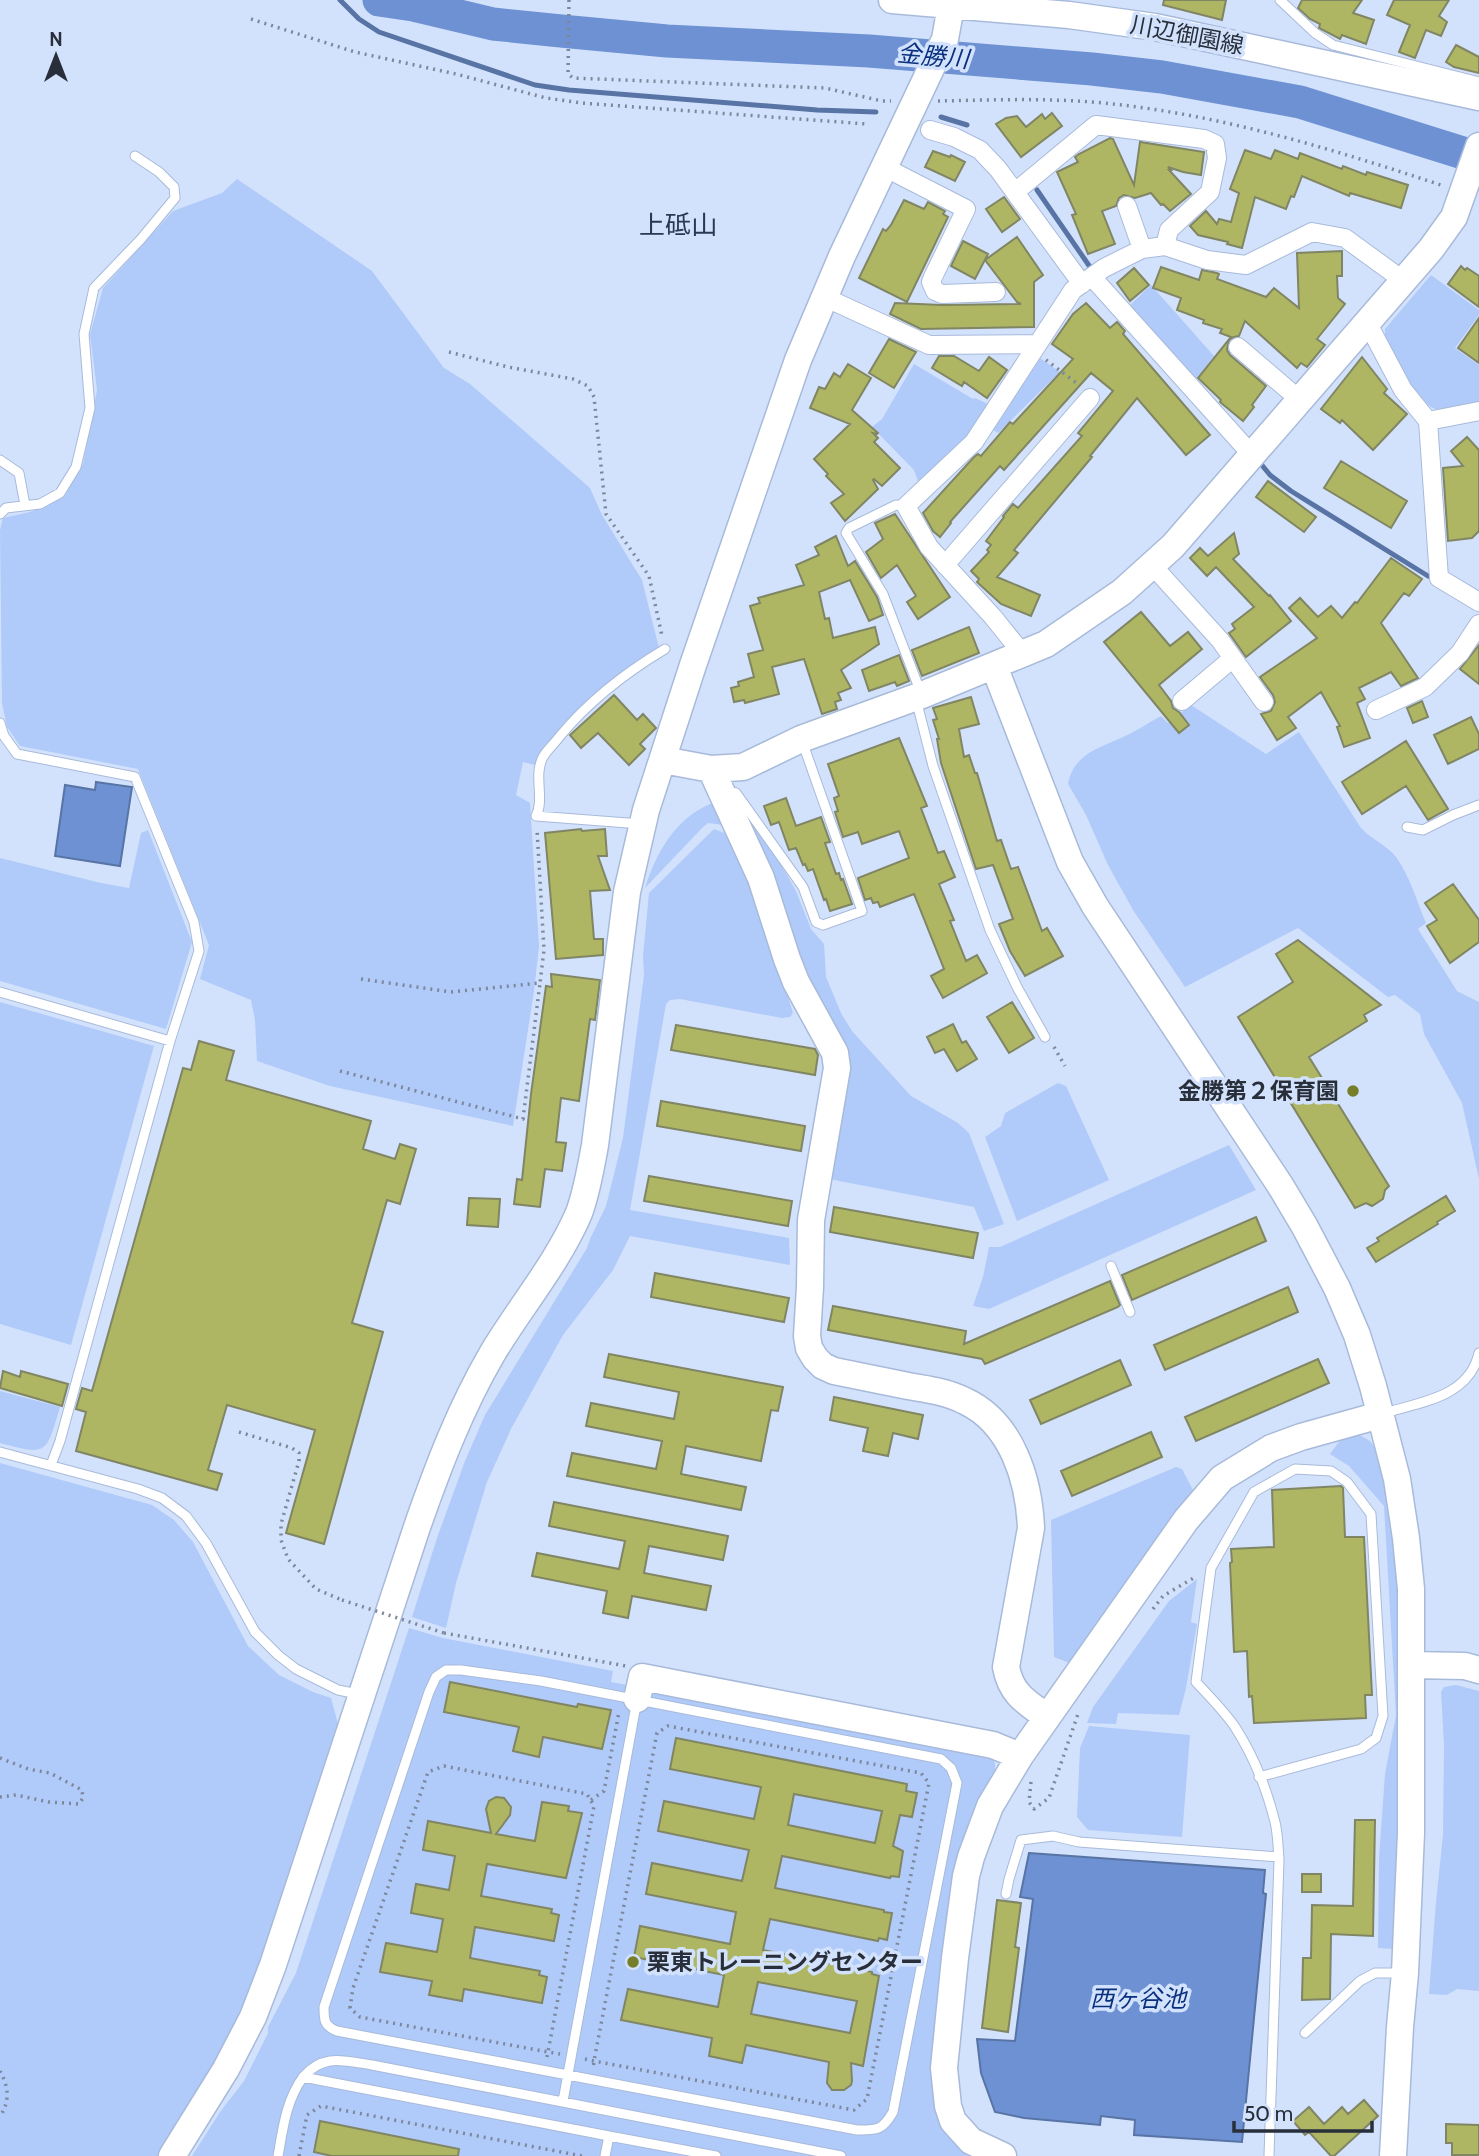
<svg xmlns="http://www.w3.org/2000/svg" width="1479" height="2156" font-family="Cabin,'Noto Sans JP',sans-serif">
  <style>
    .green { fill: #b0caf9 }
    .water { fill: #6d91d3; stroke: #5874a5; stroke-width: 2 }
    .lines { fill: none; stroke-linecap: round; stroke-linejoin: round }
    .stream { stroke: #5874a5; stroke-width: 5 }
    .river { stroke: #6d91d3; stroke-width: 33 }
    .building { fill: #aeb664; stroke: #808563; stroke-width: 2; fill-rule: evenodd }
    .lane-casing { stroke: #a8bada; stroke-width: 11 }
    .street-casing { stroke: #a8bada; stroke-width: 20 }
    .secondary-casing { stroke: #a8bada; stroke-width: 29 }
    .path { stroke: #7c879a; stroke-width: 3.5; stroke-dasharray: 2 5; stroke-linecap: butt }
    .lane { stroke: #fff; stroke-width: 9 }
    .street { stroke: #fff; stroke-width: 18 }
    .secondary { stroke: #fff; stroke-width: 26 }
    .path-bridge { stroke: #7c879a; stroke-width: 3.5; stroke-dasharray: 2 5; stroke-linecap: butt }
    .poi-dot { fill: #777e29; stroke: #d3e2fc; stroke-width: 2.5 }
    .labels { text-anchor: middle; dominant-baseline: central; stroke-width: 7; stroke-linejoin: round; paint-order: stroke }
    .street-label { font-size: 23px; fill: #282f3b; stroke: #d3e2fc }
    .poi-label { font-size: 23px; font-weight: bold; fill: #282f3b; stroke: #d3e2fc; text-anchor: end }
    .water-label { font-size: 24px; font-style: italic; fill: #09307d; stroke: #d3e2fc }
    .quarter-label { font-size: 26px; fill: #2a3852; stroke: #d3e2fc }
  </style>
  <rect width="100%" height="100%" fill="#d3e2fc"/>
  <!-- green -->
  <path class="green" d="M237 179 372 271 444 368 470 384 590 488 602 515 642 580 659 648C620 671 585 697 557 733 548 743 540 753 535 765L523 762 516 795 530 803 539 946 534 991 513 1126 330 1086 257 1061 255 1020 251 1000 200 979 209 945 138 769 20 746 7 727 2 703 0 530 3 518 30 512 65 496 83 464 97 390 90 334 103 288 173 211 222 193Z
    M1431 275 1479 310V315L1455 348 1479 365V403C1469 405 1450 411 1440 410 1416 408 1393 357 1385 336V329Z
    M1151 285 1214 356 1195 380 1129 306Z
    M1040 358 1060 372 998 433 993 430Z
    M914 364 973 399 975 398 988 404C968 441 950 456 919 484L914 470 872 427 882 419Z
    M1191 705 1266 754 1299 732 1361 828C1371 839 1388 846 1396 857 1410 876 1417 902 1426 923L1418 929 1457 991 1479 1002V1179L1462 1103 1424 1034 1420 1014 1395 995 1388 997 1298 928 1185 987 1133 910 1108 865 1086 815 1068 784C1074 754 1097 749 1121 738 1135 732 1148 723 1161 716L1168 723Z
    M735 800 771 849 787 875 796 891 811 929 824 944 826 977 841 1013 852 1031 911 1096 958 1123 969 1133 1004 1224 984 1231 974 1207 829 1179 847 1069 797 959Z
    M710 804H713L724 825 708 823 703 827 645 888C656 853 675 819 710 804Z
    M714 829 730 835 751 879 793 1013 790 1017 782 1018 680 999 670 1000 666 1004 630 1210 789 1238 790 1265 630 1236 613 1270 563 1335 511 1429 487 1482 456 1583 446 1628 412 1617 437 1538 465 1461 485 1415 587 1248 590 1239 606 1206 623 1138 644 975 643 956 649 893Z
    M148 830 192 942 166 1029 0 981V858L101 883 129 888 141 833Z
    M0 1002 154 1046 71 1345 0 1324Z
    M1058 1083 1066 1086 1109 1180 1017 1221 985 1137 1001 1126 1005 1113Z
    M1229 1145 1256 1190 989 1309 973 1306 983 1277 989 1247H1000Z
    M0 1391 60 1407C46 1454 48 1456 0 1443Z
    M1356 1433 1370 1441 1380 1455 1396 1558 1400 1632 1401 1714 1395 1949 1378 1948 1379 1858 1385 1774 1396 1715 1384 1506 1349 1466 1330 1454 1344 1435Z
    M0 1463 152 1505 174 1520 193 1542 248 1646 279 1675 313 1692 331 1698 338 1724 265 1956 241 2013 198 2094 159 2156H0Z
    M1176 1467 1182 1469 1193 1490 1192 1494 1072 1664 1054 1657 1051 1520Z
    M1197 1579 1191 1622 1197 1624 1186 1688 1179 1715 1118 1713 1116 1724 1087 1723 1093 1707 1169 1601Z
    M409 1628 443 1638 613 1671 611 1682 985 1753 990 1756 995 1763V1770L982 1792 967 1828 959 1856 951 1895 931 2077C933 2110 941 2136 968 2156H192L220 2112 244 2081 268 2033V2027L296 1973Z
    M1456 1685 1479 1691V1991L1457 1989 1447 1995 1429 1994 1436 1902 1443 1835 1444 1745 1441 1692 1444 1687Z
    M1089 1726 1190 1735 1182 1837 1088 1830 1077 1817 1080 1748Z"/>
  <!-- water -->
  <path class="water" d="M96 782 132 787 120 866 55 856 65 785 95 790Z
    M1029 1853 1265 1870 1263 1893 1266 1894 1242 2142 1134 2135 1135 2120 1101 2116 1100 2125 1024 2118 995 2112 981 2073 977 2039 1015 2041 1033 1899 1020 1897Z"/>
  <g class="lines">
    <!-- stream -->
    <path class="stream" d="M340 0 359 19 379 32 535 85 569 90 817 110 876 112
      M941 117 967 125
      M1037 190 1090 267
      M1261 464 1270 475 1291 491 1428 576"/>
    <!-- river -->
    <path class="river" d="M379 0 413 5 493 24 561 31 667 41 869 51 1092 69 1162 77 1300 102 1479 158"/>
  </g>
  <!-- building -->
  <path class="building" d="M1164 0H1226L1222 20 1163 5Z
    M1302 0H1362L1353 13 1374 20 1366 44 1342 35 1340 39 1319 28 1320 24 1310 19 1298 8Z
    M1394 0H1449L1439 16 1447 22 1441 36 1426 30 1415 58 1399 52 1410 25 1387 15Z
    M1456 45 1479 57V73L1454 67 1446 62Z
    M1052 113 1062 126 1021 157 996 124 1006 118 1017 116 1026 127 1042 114 1045 119Z
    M1110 138 1113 139 1134 185 1140 142 1204 152 1201 175 1183 172 1168 167 1171 170H1169L1191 194 1170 211 1163 204 1161 205 1151 193 1135 198 1124 195 1119 198 1116 206 1102 211 1115 244 1088 254 1072 215 1076 214 1057 172 1078 162 1075 157 1079 154Z
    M1245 150 1271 159 1275 150 1298 159 1300 153 1342 169 1343 166 1366 175 1367 172 1408 185 1401 208 1350 193 1349 196 1302 176 1294 197 1291 196 1286 209 1255 197 1242 248 1227 244 1228 242 1198 235 1190 226 1206 211 1217 224 1219 219 1231 222 1239 193 1230 189Z
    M933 151 950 157 951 155 965 162 955 181 925 167Z
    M1004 197 1020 219 1002 232 986 209Z
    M904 200 924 209 928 202 945 211 943 214 948 217 907 302 859 278 883 229 886 231 891 225Z
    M1017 237 1043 275 1034 282V327L921 329 890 314 895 303 942 305 1021 304 1017 302 985 260Z
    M963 241 988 254 975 279 951 266Z
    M1342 251V276H1337L1338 298 1345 304 1317 339 1325 345 1307 367 1301 363 1297 368 1245 321 1239 336 1234 337 1229 340 1227 350 1230 355 1266 386 1252 405 1254 407 1243 421 1220 402 1221 400 1198 378 1231 337 1220 333 1222 329 1203 323 1204 320 1177 310 1181 298 1153 288 1161 267 1199 280 1202 270 1217 273 1219 274 1217 279 1266 297 1274 288 1299 308 1297 253Z
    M1461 266 1465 270 1467 268 1479 276V307L1448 284Z
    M1134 268 1149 285 1130 301 1117 283Z
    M1086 303 1110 328 1117 322 1125 331 1123 334 1210 435 1186 455 1137 398 1090 456 1092 457 1014 550 1018 553 997 577 1040 595 1031 616 1001 604 977 582 979 579 971 571 989 552 987 550 991 545 986 541 1004 517 1003 516 1013 504 1018 508 1082 436 1078 433 1113 391 1091 373 1004 470 1000 466 950 522 951 523 940 537 933 531 923 513 974 457 978 454 981 456 1010 422 1013 424 1073 359 1052 344 1073 314Z
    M1479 318V363L1458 348Z
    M889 339 916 352 894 388 869 373Z
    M939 356H954L979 371 989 357 1007 370 987 398 964 382 962 386 932 368Z
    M1362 357 1387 389 1384 393 1407 414 1373 450 1342 420 1340 423 1321 409Z
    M848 364 871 378 852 410 878 433 877 434 873 433 878 438 874 442 900 468 882 486 874 479 873 480 878 489 845 521 831 503 844 494 826 476 828 474 814 459 850 424 810 408 819 387 825 389 834 373 840 377Z
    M1467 437 1479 450V531L1472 538 1448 541 1443 468 1463 466 1451 451Z
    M1341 461 1407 501 1391 528 1324 488Z
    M1268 481 1316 517 1304 532 1256 497Z
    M895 514 950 597 918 619 907 602 916 596 897 565 881 578 866 552 883 539 875 523Z
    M1234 533 1239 554 1233 559 1269 596 1270 595 1291 621 1246 657 1229 633 1235 629 1232 624 1254 607 1216 567 1207 576 1190 558 1200 548 1208 556Z
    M836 536 848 566 855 561 877 597 883 615 869 621 850 580 819 592 825 619 829 618 833 638 875 627 879 644 841 670 851 688 838 693 841 700 835 702 837 709 822 714 804 659 772 667 779 694 745 703 744 700 734 702 731 688 739 686 738 682 754 677 748 654 763 650 750 606 760 603 758 598 804 585 796 565 819 555 815 547Z
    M1391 558 1422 579 1409 596 1404 593 1381 623 1418 678 1401 686 1391 672 1359 688 1365 699 1357 703 1370 738 1344 747 1337 727 1340 726 1321 692 1288 717 1296 728 1277 740 1261 714 1271 711 1275 702 1273 695 1260 677 1317 638 1289 608 1300 598 1318 617 1331 606 1342 618 1355 602 1357 603Z
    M1141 612 1170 646 1188 632 1202 649 1159 685 1171 701 1173 708 1179 712 1189 725 1179 733 1104 642Z
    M969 627 979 653 922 676 912 650Z
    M1479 645V684L1460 669Z
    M899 655 909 681 897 686 895 682 869 691 862 670Z
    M614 695 637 720 643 714 656 728 640 744 645 749 629 765 598 733 581 748 570 735Z
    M971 697 979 724 959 729 964 757 969 755 975 773H977L997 841 1001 840 1011 869 1018 867 1042 931 1047 928 1063 956 1025 976 1010 951 999 924 1013 919 993 865 976 869 941 763 937 739H939L933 720 937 719 933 708Z
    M1422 701 1428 717 1413 723 1407 708Z
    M1471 717 1479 734V749L1448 764 1434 735Z
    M899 738 927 806 921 808 938 853 944 851 955 877 939 884 954 920 950 921 966 961 977 955 987 973 943 998 931 976 944 969 914 894 880 907 878 902 873 903 871 898 865 900 858 878 909 858 899 831 862 844 858 832 843 837 835 812 838 811 834 798 839 796 828 764Z
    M1406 741 1448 809 1428 820 1406 786 1362 814 1342 782Z
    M786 798 796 826 821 817 830 842 825 843 836 874 839 873 841 880 843 879 852 904 830 911 826 899 824 900 813 869 808 871 805 864 803 865 796 848 789 850 779 822 771 825 764 806Z
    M581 829 582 831 605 829 607 856H598L610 890 590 891 594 939H603V955L556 959 545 833Z
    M1453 884 1479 920V942L1450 963 1427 926 1437 920 1425 903Z
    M1298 940 1381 1005 1364 1015 1367 1021 1309 1057 1389 1186 1385 1190 1383 1199 1372 1206 1366 1203 1355 1208 1238 1017 1293 982 1276 954Z
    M551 974 600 980 595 1020 590 1019 579 1101 561 1098 556 1142 566 1143 562 1171 545 1169 540 1207 514 1204 517 1179 522 1180 531 1094 546 986 552 987Z
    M1012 1002 1034 1038 1009 1053 987 1017Z
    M953 1024 962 1043 966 1041 977 1059 957 1071 944 1049 935 1053 927 1037Z
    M676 1025 815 1049 818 1055 815 1075 671 1050Z
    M199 1041 234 1051 226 1080 371 1121 363 1149 395 1159 400 1144 416 1149 400 1204 387 1200 352 1323 383 1332 324 1544 286 1533 315 1430 227 1405 208 1470 222 1474 217 1490 76 1451 86 1412 76 1409 82 1388 92 1391 183 1068 191 1070Z
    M661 1101 805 1126 801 1151 657 1126Z
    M649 1176 792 1201 788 1226 644 1201Z
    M1446 1196 1455 1211 1437 1222 1438 1224 1376 1262 1367 1248 1379 1241 1377 1238Z
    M469 1198 500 1199 498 1227 467 1225Z
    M834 1207 978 1233 973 1258 830 1232Z
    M1256 1217 1266 1241 1132 1300 1122 1275Z
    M655 1273 789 1298 784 1322 651 1297Z
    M1110 1281 1120 1305 1118 1307 985 1364 982 1359 828 1330 833 1306 966 1331 964 1344Z
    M1288 1287 1298 1312 1165 1370 1154 1345Z
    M609 1354 783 1387 778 1411 771 1410 761 1461 686 1446 681 1474 746 1487 741 1510 567 1476 572 1453 656 1469 662 1441 586 1426 591 1403 674 1419 679 1392 604 1377Z
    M1318 1359 1329 1383 1196 1441 1185 1417Z
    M1120 1360 1131 1385 1041 1424 1030 1400Z
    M3 1371 20 1377 21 1371 68 1384 62 1406 0 1388Z
    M834 1397 923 1415 918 1439 893 1433 888 1456 863 1451 868 1428 830 1420Z
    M1151 1432 1162 1457 1072 1496 1061 1471Z
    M1341 1486 1343 1488 1345 1537H1364L1372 1695H1365L1366 1718 1254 1723 1252 1696 1249 1697 1247 1651 1234 1652 1230 1563 1232 1562 1231 1549 1274 1547 1272 1490Z
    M554 1502 728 1536 723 1560 649 1546 644 1573 711 1586 706 1610 632 1596 628 1618 603 1613 607 1591 532 1576 537 1553 619 1569 625 1541 549 1526Z
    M450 1682 577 1707 578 1704 611 1710 602 1749 543 1737 539 1757 513 1751 519 1727 444 1712Z
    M676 1738 907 1784 906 1791 917 1793 912 1817 900 1815 893 1846 903 1851 899 1877 891 1876 890 1878 782 1856 775 1888 884 1910V1912L892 1913 887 1940 879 1938 878 1941 770 1919 763 1950 872 1972V1974L879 1976 863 2066 851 2063 852 2081 851 2085 844 2090H832L827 2083 829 2062 746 2045 742 2063 709 2056 712 2038 621 2020 628 1989 718 2007 724 1975 634 1957 640 1926 730 1944 736 1912 646 1894 652 1863 742 1881 749 1850 658 1831 664 1801 754 1819 761 1787 670 1769ZM794 1794 882 1811 875 1843 788 1825ZM758 1982 857 2001 850 2033 751 2014Z
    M496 1797 504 1798 511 1807 510 1815 496 1834 535 1841 542 1802 569 1806 568 1811 582 1813 566 1878 487 1864 481 1896 552 1909 551 1913 559 1915 554 1941 475 1927 470 1958 540 1971 539 1975 547 1977 542 2003 464 1989 462 2001 429 1995 432 1981 380 1972 386 1943 437 1952 443 1919 411 1913 416 1884 449 1890 455 1856 423 1850 428 1821 491 1833 486 1809 489 1801Z
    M1355 1820H1375L1373 1936 1331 1934 1330 1999 1302 2000 1303 1958H1311L1312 1905 1353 1906Z
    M1302 1874H1321V1892H1302Z
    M997 1900 1021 1903 1015 1947 1019 1948 1008 2032 982 2028Z
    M1364 2100 1378 2116 1334 2156H1331L1309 2132 1305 2135 1293 2121 1309 2107 1324 2124 1342 2107 1348 2114Z
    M320 2121 459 2149 458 2156H332L314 2152Z
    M1446 2124 1479 2125V2155H1452V2143H1446Z"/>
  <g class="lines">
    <defs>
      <path id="lane" d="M1280 0 1315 33 1333 45 1479 82
        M0 460 19 473 25 505
        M906 506 896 505 849 528 846 533 883 594 921 693
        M0 514 6 508 40 504 60 493 76 467 90 408 84 334 94 288 141 239 175 198 174 187 159 172 135 156
        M916 699 933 766 990 930 1017 987 1045 1037
        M0 723 4 736 17 754 135 777 194 922 199 951 170 1041 60 1441 51 1465
        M726 791 736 793 803 887 816 922 823 925 862 911 802 741
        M641 824 536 816C545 798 533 776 543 757 547 750 555 743 560 736 589 701 625 673 665 649
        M1407 827 1423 830 1453 815 1479 805
        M0 992 170 1041
        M1111 1266 1130 1312
        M1382 1414C1419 1402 1469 1398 1479 1353
        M0 1452 138 1489 162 1498 186 1516 206 1543 255 1632 278 1655 296 1669 338 1690 358 1694
        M446 1670H461L541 1681 941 1759 951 1768 957 1783 893 2112C882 2131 877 2130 857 2130L337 2031C324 2026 324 2020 324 2007L429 1692 436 1677Z
        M1259 1777 1361 1749 1376 1738 1383 1716 1371 1514 1347 1482 1331 1471 1295 1469 1254 1492 1211 1568 1196 1682C1209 1696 1224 1711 1235 1727 1253 1755 1267 1790 1275 1822 1278 1834 1278 1847 1279 1860L1269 2156
        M1006 1894 1009 1879 1021 1840 1053 1836 1079 1842 1279 1857
        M1305 2033 1360 1981 1375 1973H1403
        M303 2077C324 2053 344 2061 372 2065L841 2156
        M563 2101 637 1700
        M609 2136 716 2156
        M278 2156C283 2128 286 2101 303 2077L609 2136 605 2156"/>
      <path id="street" d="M930 130 954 137 980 150 998 169 1082 284
        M884 167 966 209 933 277 931 282 935 291 942 294 996 292
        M1015 192 1096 125 1204 139 1215 144 1217 158 1210 192 1169 230 1165 246
        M1127 206 1142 249
        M1092 277 1252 455
        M824 297 929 345 1038 344
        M1367 322 1403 390 1428 421 1439 578 1479 602
        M1238 347 1300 400
        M1428 421 1479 411
        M945 565 1090 398
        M1152 565 1220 640 1264 702
        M1022 653 993 617 929 547 906 506 974 442 1073 290 1104 268 1142 249 1165 246 1207 260 1246 265 1312 232 1345 238 1404 281
        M1182 701 1233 658
        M1376 710 1425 687 1460 653 1479 624"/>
      <path id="secondary" d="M892 0 1069 15 1155 27 1479 97
        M994 666 1070 862 1095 906 1280 1185 1305 1227 1337 1288 1357 1335 1373 1386 1397 1479 1406 1538 1411 1589V1833L1405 1973 1400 2027 1393 2156
        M663 760 711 769 743 767 801 739 922 695 1046 644 1122 592 1173 546 1431 249 1454 217 1479 146
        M711 769 761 878 787 959 796 982 835 1053 837 1068 811 1220 810 1287 807 1336 809 1348 815 1358 823 1366 834 1371C858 1376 883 1381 908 1386 927 1389 947 1392 965 1401 1012 1423 1029 1480 1031 1528L1006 1667C1011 1694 1026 1702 1047 1717
        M1411 1665 1465 1666 1479 1670
        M637 1699 642 1677 993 1745 1020 1756
        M172 2156 226 2069 253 2017 273 1965 417 1527C438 1467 460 1409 492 1354 520 1307 557 1264 579 1213 587 1191 591 1167 595 1145L627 892 646 810 693 665 798 360 842 256 945 39 951 6
        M1003 2156 971 2141 953 2121 948 2106 944 2068 955 1958 966 1876 971 1857 990 1806 1020 1756 1186 1520 1222 1478 1271 1448 1301 1437 1380 1415"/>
    </defs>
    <!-- lane casing -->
    <use href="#lane" class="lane-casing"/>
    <!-- street casing -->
    <use href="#street" class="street-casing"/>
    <!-- secondary casing -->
    <use href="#secondary" class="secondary-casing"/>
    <!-- path -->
    <path class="path" d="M569 0 568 74 573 78 825 88 882 101H891
      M251 19 355 52 456 74 546 98 581 103 867 124
      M938 101C989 100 1041 98 1092 102 1213 112 1329 148 1444 186
      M449 352 508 367 573 379 588 386 594 397 606 514 649 576 662 636
      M1046 360 1079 385
      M361 979 451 992 540 983 544 950 537 829
      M1054 1047 1065 1066
      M340 1071 523 1119 540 983
      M239 1432 292 1448 299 1453V1461L281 1524V1540L288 1559 316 1589 342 1600
      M1153 1609 1163 1596 1197 1576
      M444 1633 626 1666
      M0 1758 28 1769 50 1773 82 1790 83 1798 79 1804 49 1802 16 1795 0 1797
      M1031 1782 1029 1802 1034 1809 1049 1798 1078 1714
      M591 1800 604 1791 619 1712
      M547 2057 548 2052 594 1806 587 1794 444 1766 428 1772 353 1988 350 2008 360 2017 548 2052 560 2054
      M585 2059 594 2061 854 2110 867 2099 929 1783 921 1773 668 1726 657 1733 594 2061 593 2069
      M0 2071C9 2088 10 2100 0 2117
      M299 2156 307 2115 321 2106 582 2156"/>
    <!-- lane -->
    <use href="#lane" class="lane"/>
    <!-- street -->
    <use href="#street" class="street"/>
    <!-- secondary -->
    <use href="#secondary" class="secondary"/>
    <!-- path-bridge -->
    <path class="path-bridge" d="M342 1600 444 1633"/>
  </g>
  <!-- markers -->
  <g class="poi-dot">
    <circle cx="1353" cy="1091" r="7"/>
    <circle cx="633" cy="1962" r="7"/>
  </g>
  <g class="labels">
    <!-- street labels -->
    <g class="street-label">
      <text transform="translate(1187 35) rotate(11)">川辺御園線</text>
    </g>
    <!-- poi labels -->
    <g class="poi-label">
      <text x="1339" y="1091">金勝第２保育園</text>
      <text x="647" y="1962" text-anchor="start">栗東トレーニングセンター</text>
    </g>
    <!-- water labels -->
    <g class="water-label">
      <text transform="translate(933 56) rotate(5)">金勝川</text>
      <text x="1138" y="1998">西ヶ谷池</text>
    </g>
    <!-- quarter labels -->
    <g class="quarter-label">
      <text x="678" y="225">上砥山</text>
    </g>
  </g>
  <!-- north arrow -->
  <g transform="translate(56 56)" stroke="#d3e2fc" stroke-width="5" paint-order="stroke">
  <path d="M0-5L12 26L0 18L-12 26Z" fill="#282f3b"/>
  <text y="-10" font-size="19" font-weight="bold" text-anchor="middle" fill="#282f3b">N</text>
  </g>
  <!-- scale -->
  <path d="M1234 2121v10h138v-10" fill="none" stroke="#282f3b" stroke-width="3.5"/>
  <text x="1244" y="2121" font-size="21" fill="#282f3b" stroke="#d3e2fc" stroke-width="5" paint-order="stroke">50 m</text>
</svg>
